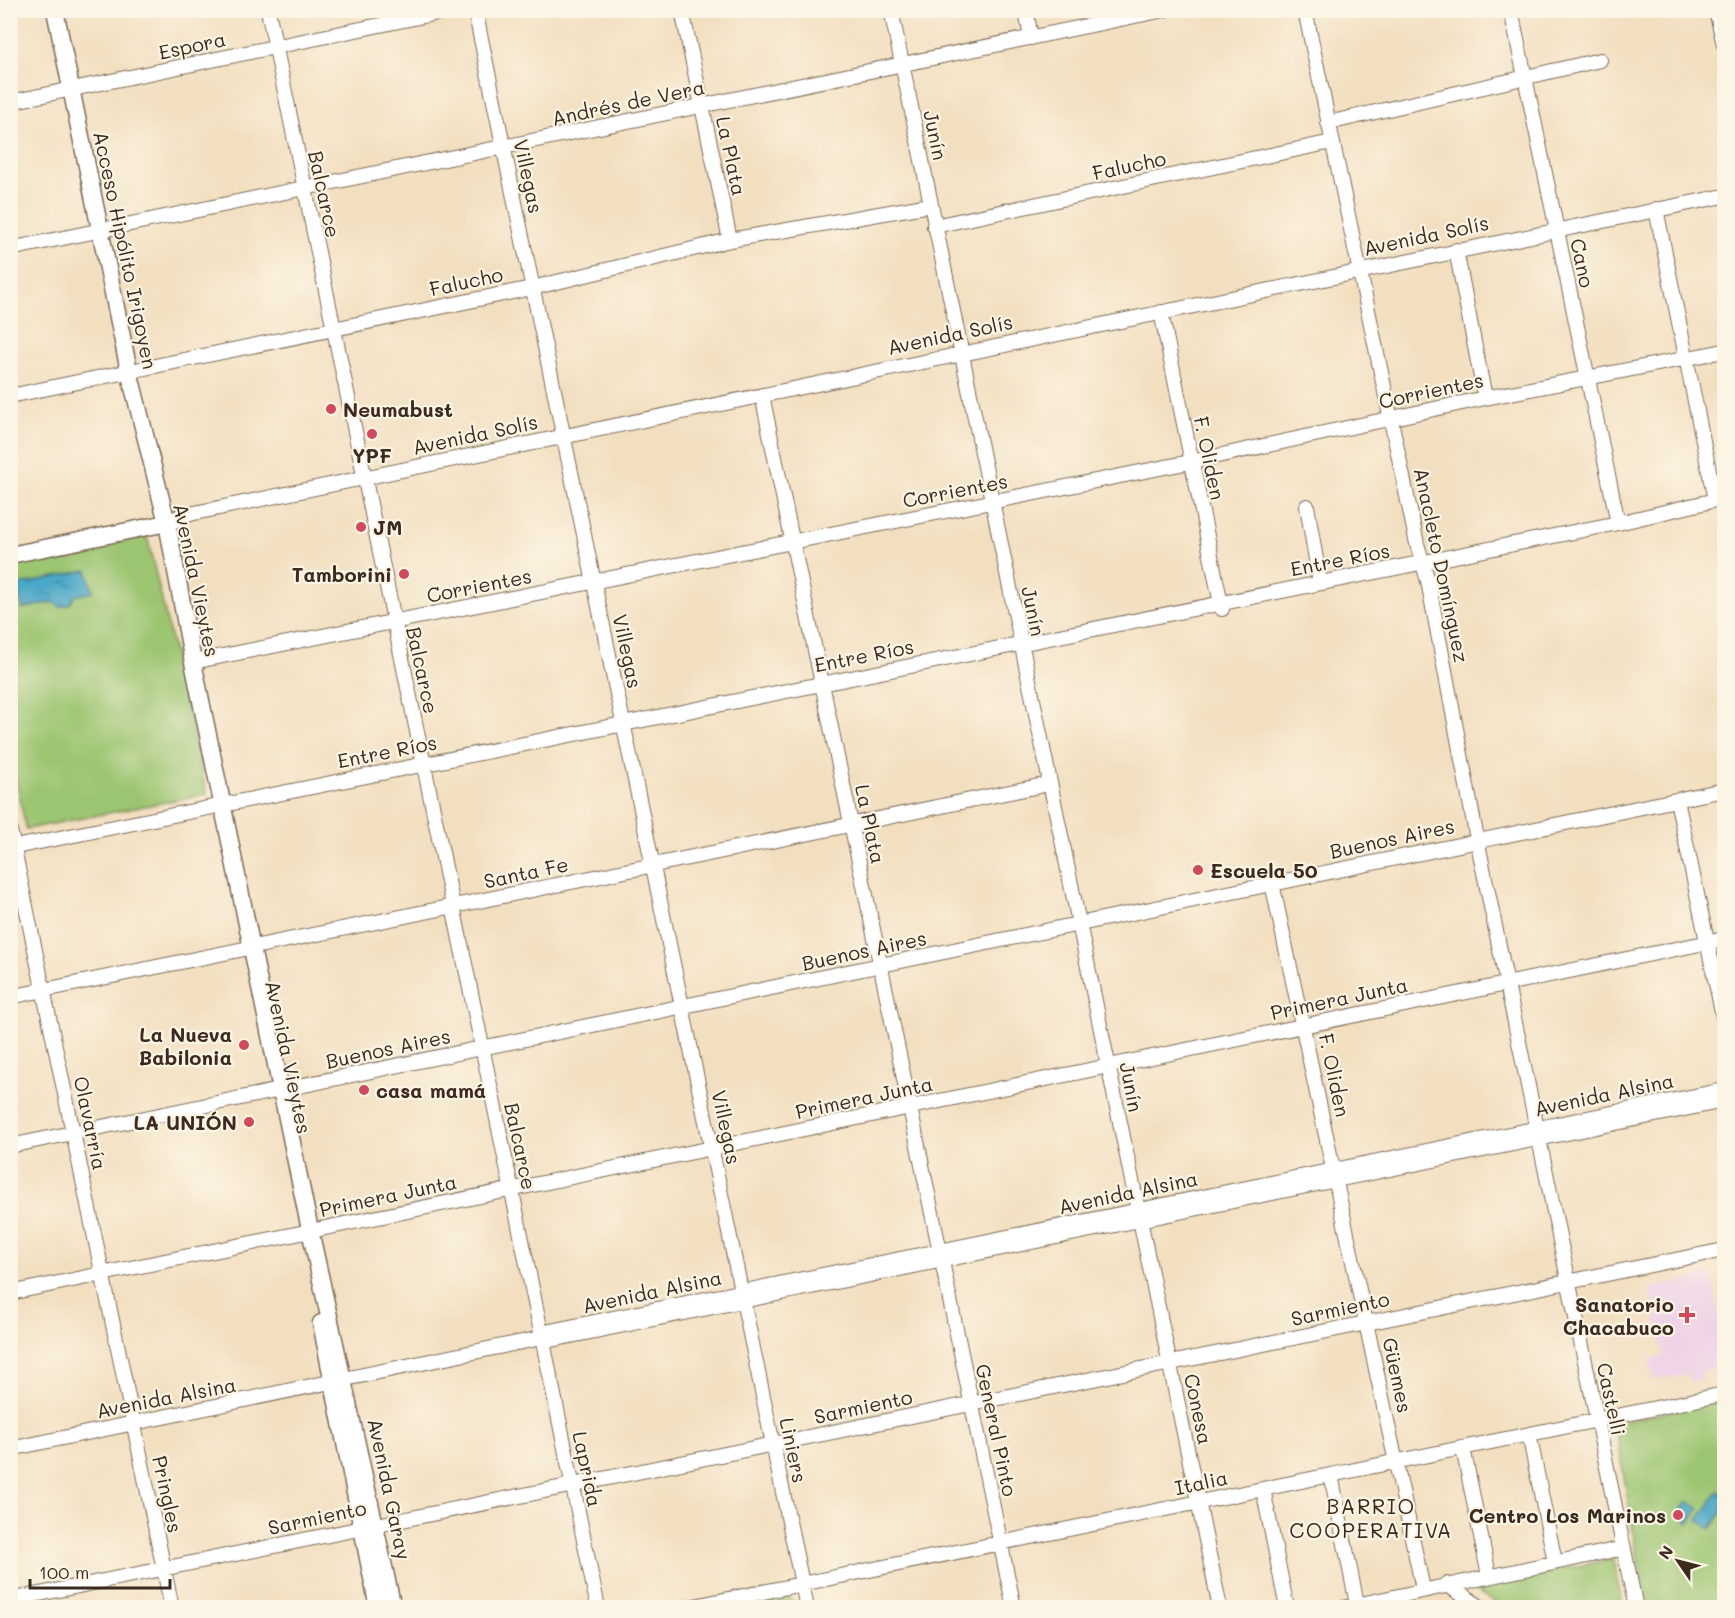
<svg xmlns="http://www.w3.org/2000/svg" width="1735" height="1618" font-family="Mali,sans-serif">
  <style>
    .built { fill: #eed0e7 }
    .green { fill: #9cc571; stroke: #6c7848; stroke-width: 1.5 }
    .water { fill: url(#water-ripples); stroke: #426872; stroke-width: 1.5 }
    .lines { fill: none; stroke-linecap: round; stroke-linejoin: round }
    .minor-casing { stroke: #7b6957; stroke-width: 16 }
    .major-casing { stroke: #7b6957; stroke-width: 19 }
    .minor { stroke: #fff; stroke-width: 14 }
    .major { stroke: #fff; stroke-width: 16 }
    .poi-dot { fill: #d1495b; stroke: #fcf5e5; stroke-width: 2 }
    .labels { text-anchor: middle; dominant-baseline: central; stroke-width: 4.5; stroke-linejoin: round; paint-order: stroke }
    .street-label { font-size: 20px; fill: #3b2a1e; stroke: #fcf5e5 }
    .poi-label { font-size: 20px; font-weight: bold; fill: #3b2a1e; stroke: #fcf5e5; text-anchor: end }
    .neighbourhood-label { font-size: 21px; letter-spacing: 1.5px; fill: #3b2a1e; stroke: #fcf5e5 }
  </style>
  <defs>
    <pattern id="water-ripples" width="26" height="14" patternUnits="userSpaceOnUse" patternTransform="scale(1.5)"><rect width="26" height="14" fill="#48a7c7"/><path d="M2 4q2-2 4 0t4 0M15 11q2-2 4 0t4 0" fill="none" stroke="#3d88a1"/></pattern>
  </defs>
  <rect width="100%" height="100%" fill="#fcf5e5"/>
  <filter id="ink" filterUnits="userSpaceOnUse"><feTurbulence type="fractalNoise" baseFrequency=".0167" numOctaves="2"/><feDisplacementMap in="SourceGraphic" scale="12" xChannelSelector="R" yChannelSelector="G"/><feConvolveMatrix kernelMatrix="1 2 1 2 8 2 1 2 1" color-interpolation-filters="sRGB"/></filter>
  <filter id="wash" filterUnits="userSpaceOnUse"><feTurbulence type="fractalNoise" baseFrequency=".008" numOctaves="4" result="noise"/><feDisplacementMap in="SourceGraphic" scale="24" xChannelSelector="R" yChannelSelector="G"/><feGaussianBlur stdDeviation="1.35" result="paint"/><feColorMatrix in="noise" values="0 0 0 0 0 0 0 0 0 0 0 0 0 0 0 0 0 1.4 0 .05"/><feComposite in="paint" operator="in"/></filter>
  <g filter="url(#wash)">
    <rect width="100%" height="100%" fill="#f2dfc0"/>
    <!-- built -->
    <path class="built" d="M1711 1273 1724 1340V1366L1702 1372 1703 1379 1690 1381 1688 1374 1654 1380 1649 1359 1664 1356 1649 1289Z"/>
    <!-- green -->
    <path class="green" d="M147 536 207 794 26 829 11 754 10 564Z
      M1724 1400V1607H1646L1615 1423Z
      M1614 1559 1622 1607H1502L1476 1591 1478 1585Z
      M786 1595 800 1608H721Z"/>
    <!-- water -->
    <path class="water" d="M87 570 93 592 75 596 70 604 61 607 53 602 22 609 18 585Z
      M1718 1491 1724 1496V1509L1711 1529 1698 1520Z
      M1687 1501 1699 1509 1689 1523 1678 1515Z"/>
  </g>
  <g filter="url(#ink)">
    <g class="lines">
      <defs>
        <path id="minor" d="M268 10 598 1608
          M475 10 807 1608
          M682 10 730 240
          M891 10 1220 1608
          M1026 10 1031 38
          M1305 10 1417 544 1428 581 1477 839 1636 1608
          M1511 10 1618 523
          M1716 10 1724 45
          M10 102 452 10
          M1328 123 1600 60
          M1656 209 1715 500
          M934 226 1332 142
          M10 249 1164 10
          M1456 250 1485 398
          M1161 312 1222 609
          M762 395 1014 1608
          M10 396 532 288 730 240 930 205
          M1307 506 1320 583
          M185 515 1724 196
          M193 662 1190 462 1485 398 1724 351
          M1677 800 1724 1021
          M10 830 172 1608
          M10 848 1618 523 1724 498
          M1272 883 1423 1589
          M10 997 1049 784
          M1724 1090 550 1331 541 1338 551 1340 1724 1101
          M10 1146 1724 790
          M10 1293 1724 939
          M1529 1434 1555 1562
          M1463 1448 1489 1576
          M10 1449 541 1338
          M1331 1475 1357 1604
          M1263 1489 1287 1608
          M1446 1584 1482 1608
          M10 1600 1724 1250
          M685 1608 1724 1394
          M1342 1608 1624 1548"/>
        <path id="major" d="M55 10 129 371 167 523 193 662 310 1230 393 1608
          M10 555 167 523 185 515
          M321 1323 378 1608"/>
      </defs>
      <!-- minor casing -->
      <use href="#minor" class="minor-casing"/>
      <!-- major casing -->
      <use href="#major" class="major-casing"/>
      <!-- minor -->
      <use href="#minor" class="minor"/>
      <!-- major -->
      <use href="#major" class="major"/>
    </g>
  </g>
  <!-- markers -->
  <g class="poi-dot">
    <circle cx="331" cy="409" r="6"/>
    <circle cx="372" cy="434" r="6"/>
    <circle cx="361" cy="527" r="6"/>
    <circle cx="404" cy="574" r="6"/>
    <circle cx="1198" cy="870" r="6"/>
    <circle cx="244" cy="1045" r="6"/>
    <circle cx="364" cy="1090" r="6"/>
    <circle cx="249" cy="1122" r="6"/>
    <path d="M1684 1306h6v6h6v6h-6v6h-6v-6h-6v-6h6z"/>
    <circle cx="1678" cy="1515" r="6"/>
  </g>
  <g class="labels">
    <!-- street labels -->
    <g class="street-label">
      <text transform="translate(192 45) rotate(-12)">Espora</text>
      <text transform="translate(628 102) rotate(-12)">Andrés de Vera</text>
      <text transform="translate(936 135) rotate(78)">Junín</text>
      <text transform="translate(732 156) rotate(78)">La Plata</text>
      <text transform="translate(1129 165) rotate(-12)">Falucho</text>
      <text transform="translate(529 176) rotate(78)">Villegas</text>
      <text transform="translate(325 194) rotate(78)">Balcarce</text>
      <text transform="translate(1426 235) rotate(-12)">Avenida Solís</text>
      <text transform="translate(126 250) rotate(78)">Acceso Hipólito Irigoyen</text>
      <text transform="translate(1583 263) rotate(78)">Cano</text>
      <text transform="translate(466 281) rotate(-12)">Falucho</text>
      <text transform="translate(950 334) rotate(-12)">Avenida Solís</text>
      <text transform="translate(1431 390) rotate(-12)">Corrientes</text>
      <text transform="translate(475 434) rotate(-12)">Avenida Solís</text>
      <text transform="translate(1210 458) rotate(78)">F. Oliden</text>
      <text transform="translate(955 490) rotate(-11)">Corrientes</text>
      <text transform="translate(1340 559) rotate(-11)">Entre Ríos</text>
      <text transform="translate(1442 565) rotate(78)">Anacleto Domínguez</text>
      <text transform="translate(197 580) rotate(78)">Avenida Vieytes</text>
      <text transform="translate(479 585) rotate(-11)">Corrientes</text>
      <text transform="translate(1034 611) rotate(78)">Junín</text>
      <text transform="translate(628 651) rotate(78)">Villegas</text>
      <text transform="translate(864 655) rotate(-11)">Entre Ríos</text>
      <text transform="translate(423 670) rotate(78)">Balcarce</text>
      <text transform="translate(387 751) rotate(-11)">Entre Ríos</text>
      <text transform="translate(871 824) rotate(78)">La Plata</text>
      <text transform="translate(1392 838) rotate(-12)">Buenos Aires</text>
      <text transform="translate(526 872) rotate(-12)">Santa Fe</text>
      <text transform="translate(864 950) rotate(-12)">Buenos Aires</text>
      <text transform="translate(1339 998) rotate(-12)">Primera Junta</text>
      <text transform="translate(388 1048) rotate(-12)">Buenos Aires</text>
      <text transform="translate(289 1057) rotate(78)">Avenida Vieytes</text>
      <text transform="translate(1335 1075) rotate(78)">F. Oliden</text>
      <text transform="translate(1132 1087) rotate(79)">Junín</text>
      <text transform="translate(1604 1094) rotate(-12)">Avenida Alsina</text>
      <text transform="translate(864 1097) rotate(-12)">Primera Junta</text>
      <text transform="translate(91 1123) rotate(78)">Olavarría</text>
      <text transform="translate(727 1127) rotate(78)">Villegas</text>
      <text transform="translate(521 1146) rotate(78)">Balcarce</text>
      <text transform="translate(1128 1192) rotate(-12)">Avenida Alsina</text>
      <text transform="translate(388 1195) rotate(-12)">Primera Junta</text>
      <text transform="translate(652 1291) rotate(-12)">Avenida Alsina</text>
      <text transform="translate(1340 1308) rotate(-12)">Sarmiento</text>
      <text transform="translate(1398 1375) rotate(78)">Güemes</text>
      <text transform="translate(166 1397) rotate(-11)">Avenida Alsina</text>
      <text transform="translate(1612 1399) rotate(78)">Castelli</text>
      <text transform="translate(863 1406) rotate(-12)">Sarmiento</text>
      <text transform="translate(1199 1409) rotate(78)">Conesa</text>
      <text transform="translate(997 1430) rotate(78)">General Pinto</text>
      <text transform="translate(794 1450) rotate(78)">Liniers</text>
      <text transform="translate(588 1469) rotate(78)">Laprida</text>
      <text transform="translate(1201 1482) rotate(-12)">Italia</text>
      <text transform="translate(390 1489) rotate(78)">Avenida Garay</text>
      <text transform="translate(168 1494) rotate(78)">Pringles</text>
      <text transform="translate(317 1517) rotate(-12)">Sarmiento</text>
    </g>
    <!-- poi labels -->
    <g class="poi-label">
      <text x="343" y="409" text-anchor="start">Neumabust</text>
      <text x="372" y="455" text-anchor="middle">YPF</text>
      <text x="373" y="527" text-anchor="start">JM</text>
      <text x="392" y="574">Tamborini</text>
      <text x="1210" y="870" text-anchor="start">Escuela 50</text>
      <text x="232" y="1034">La Nueva<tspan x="232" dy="23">Babilonia</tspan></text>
      <text x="376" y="1090" text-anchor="start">casa mamá</text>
      <text x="237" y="1122">LA UNIÓN</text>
      <text x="1674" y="1304">Sanatorio<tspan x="1674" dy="23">Chacabuco</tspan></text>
      <text x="1666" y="1515">Centro Los Marinos</text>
    </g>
    <!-- neighbourhood labels -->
    <g class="neighbourhood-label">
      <text x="1371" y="1505">BARRIO<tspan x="1371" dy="24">COOPERATIVA</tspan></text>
    </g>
  </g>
  <!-- margin -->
  <rect width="1735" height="1618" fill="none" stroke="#fcf5e5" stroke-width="36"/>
  <!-- north arrow -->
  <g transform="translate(1678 1561) rotate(305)" stroke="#fcf5e5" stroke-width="4.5" paint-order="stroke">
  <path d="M0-4.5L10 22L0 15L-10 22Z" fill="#3b2a1e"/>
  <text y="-9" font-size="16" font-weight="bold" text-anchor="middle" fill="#3b2a1e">N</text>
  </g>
  <!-- scale -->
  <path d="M30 1579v9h140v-9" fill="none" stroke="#3b2a1e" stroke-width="3"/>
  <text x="39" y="1579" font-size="18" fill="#3b2a1e" stroke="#fcf5e5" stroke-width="4.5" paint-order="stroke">100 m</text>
</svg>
